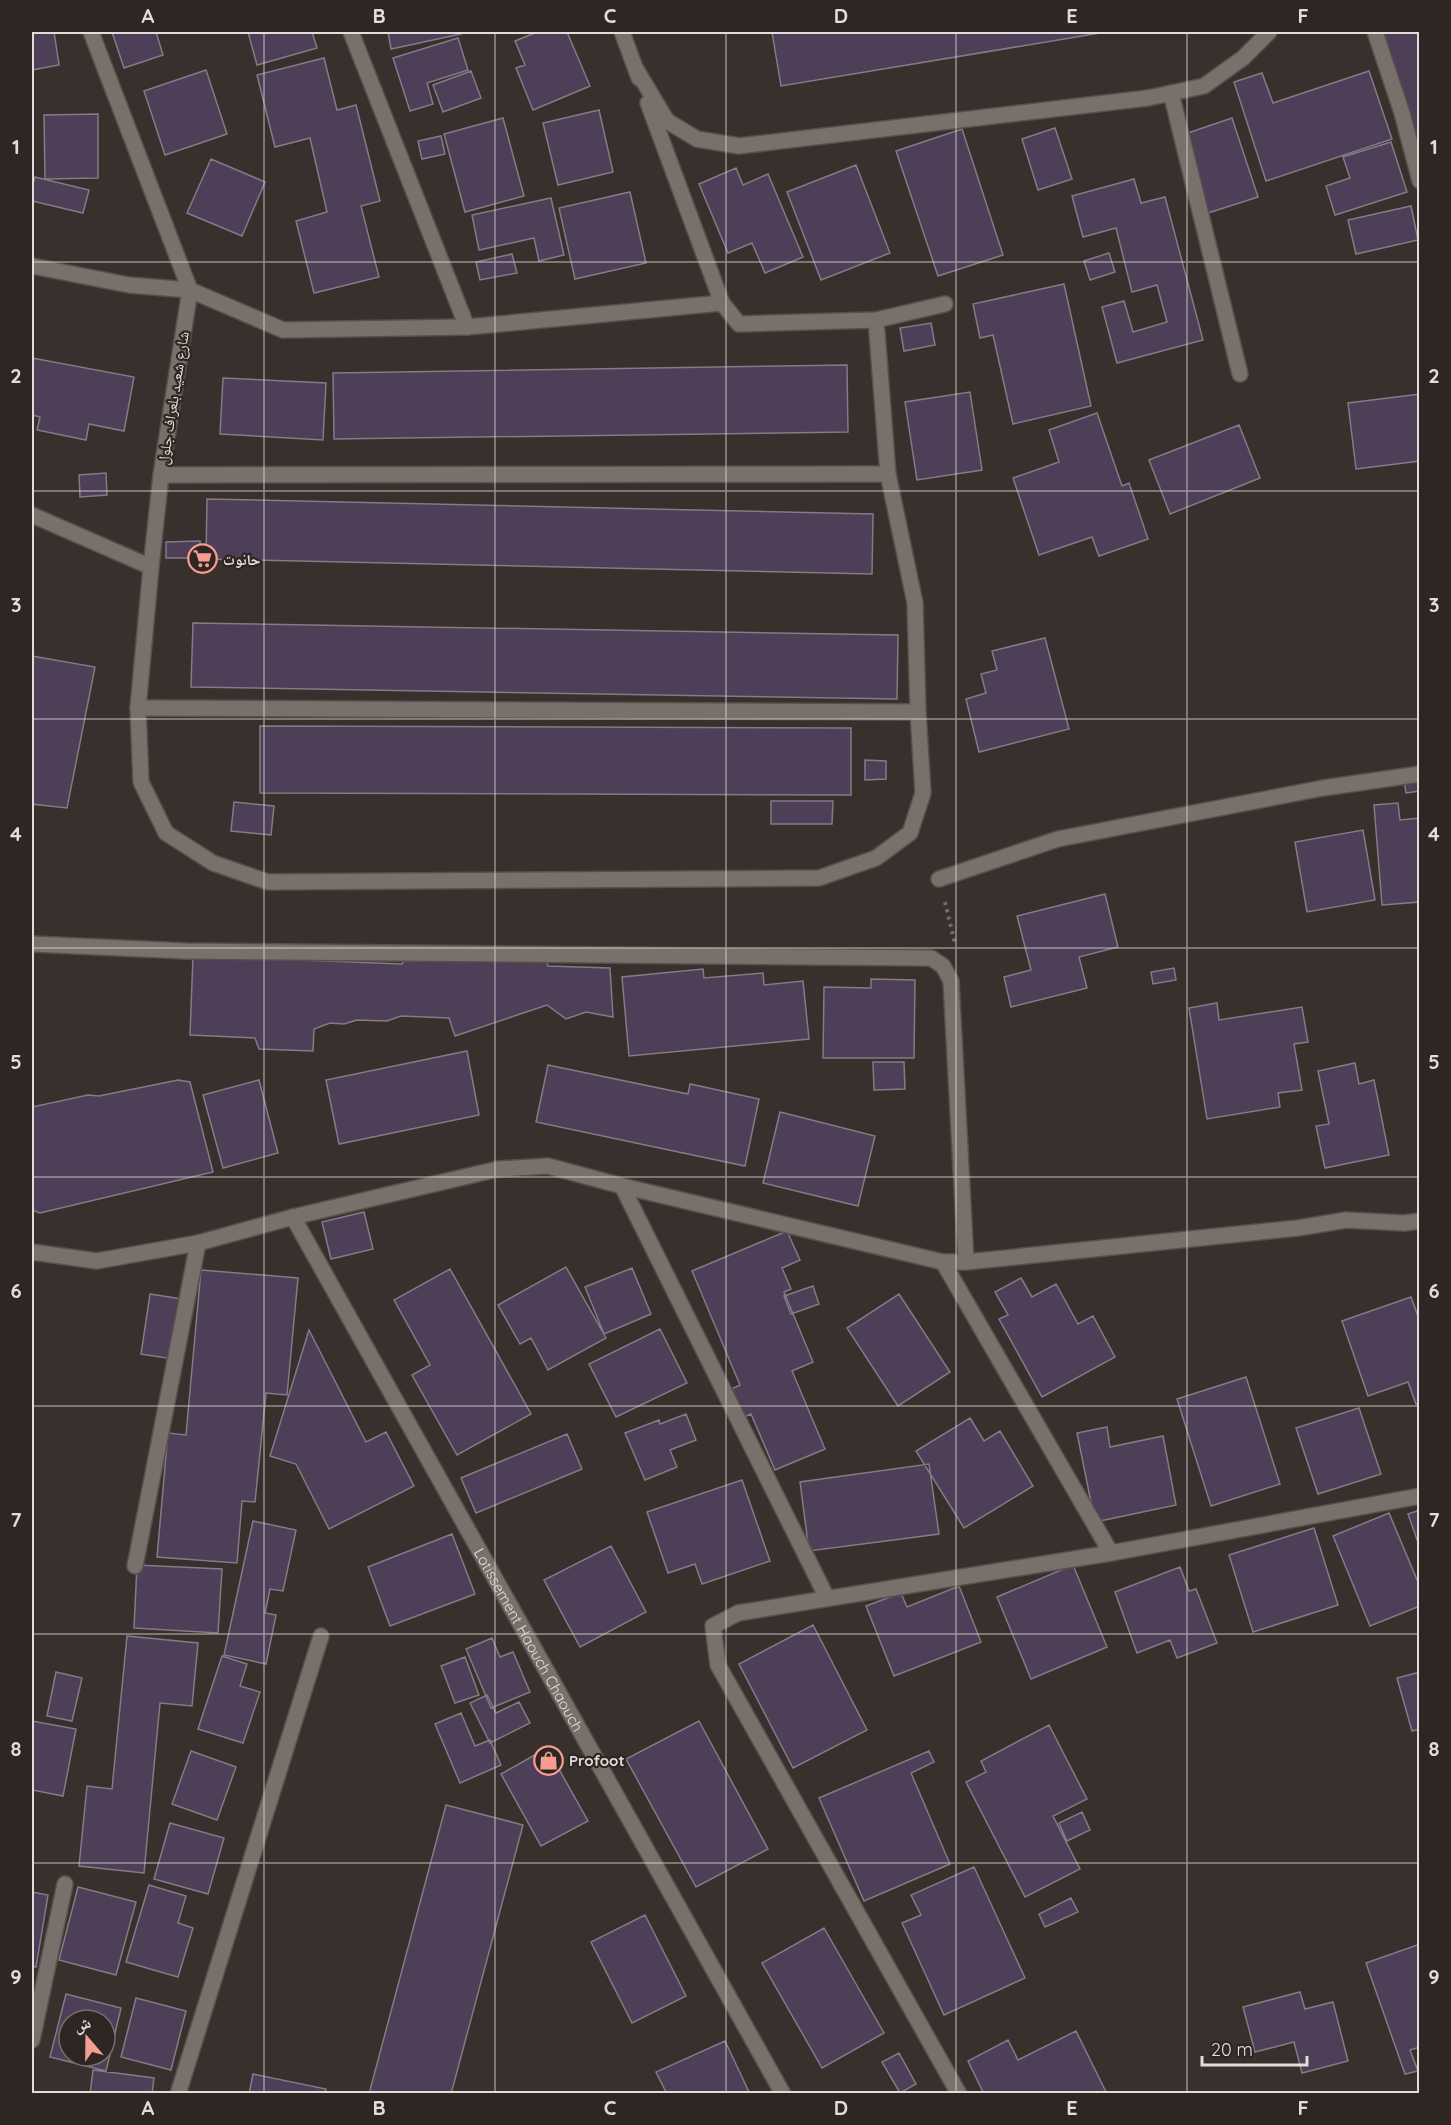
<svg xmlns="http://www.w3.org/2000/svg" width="1451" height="2125" font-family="Quicksand,'Noto Naskh Arabic',sans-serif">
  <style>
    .building { fill: #4e3e58; stroke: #817c85; stroke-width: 1.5; fill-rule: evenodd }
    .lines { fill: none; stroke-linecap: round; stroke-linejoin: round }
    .service-casing { stroke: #564f4b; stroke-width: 18 }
    .minor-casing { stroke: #564f4b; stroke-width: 18 }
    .path { stroke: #726b67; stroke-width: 4; stroke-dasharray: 3 4.5; stroke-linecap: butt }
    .service { stroke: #79706b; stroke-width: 15 }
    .minor { stroke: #79706b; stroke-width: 15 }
    .grid { fill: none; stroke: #e2ddda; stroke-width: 1.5; stroke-opacity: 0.55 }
    .labels { text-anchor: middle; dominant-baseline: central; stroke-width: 4.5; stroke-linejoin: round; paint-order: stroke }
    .street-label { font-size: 15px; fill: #e2ddda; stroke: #2e2622 }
    .poi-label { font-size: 15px; font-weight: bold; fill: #e2ddda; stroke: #2e2622; text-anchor: start }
    .neatline { fill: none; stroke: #e2ddda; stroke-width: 2 }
    .grid-label { font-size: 20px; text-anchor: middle; font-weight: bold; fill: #e2ddda }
  </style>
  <rect width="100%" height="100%" fill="#38302c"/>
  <!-- building -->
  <path class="building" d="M32 32H54L59 65 32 70Z
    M112 32H156L163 55 124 68Z
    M248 32H312L317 48 257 65Z
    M388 32H460L461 34 391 49Z
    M537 32H567L590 86 533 110 516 68 525 65 515 41Z
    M772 32H1106L781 86Z
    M1384 32H1420V162Z
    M458 38 468 70 427 83 433 104 410 111 393 58Z
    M324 58 337 110 356 105 380 201 361 206 379 277 314 293 296 221 327 212 310 138 275 147 257 75Z
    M206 70 227 134 165 155 144 91Z
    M471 71 481 98 443 112 433 85Z
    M1369 71 1392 139 1266 181 1234 82 1262 73 1273 103Z
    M599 110 613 172 558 185 543 123Z
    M98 114V178L45 179 44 115Z
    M503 118 524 196 465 212 444 134Z
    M1232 118 1258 197 1208 213 1182 135Z
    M1055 128 1072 179 1038 190 1022 139Z
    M962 129 1003 255 938 276 896 151Z
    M441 136 445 154 422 159 418 141Z
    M1391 142 1407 192 1335 215 1326 186 1350 178 1343 157Z
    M211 159 265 182 242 236 187 213Z
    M856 165 890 253 821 280 787 192Z
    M736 168 743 185 768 174 803 257 765 273 752 243 728 253 699 184Z
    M35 177 89 190 83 213 32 201V180L34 181Z
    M1134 179 1141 203 1165 197 1203 340 1117 363 1102 307 1124 301 1133 332 1167 322 1157 285 1132 292 1116 228 1083 237 1072 196Z
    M630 192 646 263 575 279 559 208Z
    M551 198 564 255 539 261 534 238 479 250 472 215Z
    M1411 206 1418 240 1356 254 1348 220Z
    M1109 253 1115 272 1090 280 1084 261Z
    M512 254 517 273 480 280 476 262Z
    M1064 284 1091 406 1013 424 993 335 980 338 973 304Z
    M931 323 935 345 904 351 900 328Z
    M32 358 134 377 124 431 89 424 86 440 37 430 40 417 32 415Z
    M847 365 848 432 334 439 333 373Z
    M223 378 326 383 323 440 220 434Z
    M970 392 982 470 917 480 905 402Z
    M1420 394V461L1356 469 1348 403Z
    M1097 413 1122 486 1129 483 1148 539 1099 556 1092 537 1039 555 1013 478 1059 462 1049 430Z
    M1239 425 1260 478 1170 514 1149 460Z
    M106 473 107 495 80 497 79 475Z
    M207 499 873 514 872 574 206 559Z
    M200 541 201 558H166V542Z
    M193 623 898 635 897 699 191 687Z
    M1045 638 1069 729 979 752 966 699 986 693 981 674 997 670 992 651Z
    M32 656 95 667 67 808 32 804Z
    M260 726 851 728V795L260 793Z
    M865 760 886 761V779L865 780Z
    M1420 770V791L1406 793 1403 773Z
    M771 801H833L832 824H771Z
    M234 802 274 806 271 835 231 831Z
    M1398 803 1400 820 1420 818V902L1382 905 1374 805Z
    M1363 830 1375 900 1307 912 1295 842Z
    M1105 894 1118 947 1079 957 1087 988 1011 1007 1004 977 1031 970 1017 916Z
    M408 954 546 959 548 966 610 968 613 1017 586 1012 566 1019 547 1005 455 1036 449 1018 401 1016 387 1021 357 1020 344 1024 330 1023 314 1029 313 1051 259 1049 255 1038 190 1035 193 956 402 964Z
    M1174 968 1176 980 1153 984 1151 972Z
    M703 969 704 978 763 973 764 985 803 981 809 1039 629 1056 622 977Z
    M871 979 915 980 914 1058H823L824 987 871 988Z
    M1217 1003 1219 1020 1302 1007 1308 1042 1294 1044 1302 1090 1278 1093 1280 1107 1207 1119 1189 1008Z
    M467 1051 479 1115 339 1144 326 1080Z
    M873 1062H904L905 1089 874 1090Z
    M1355 1063 1359 1084 1374 1080 1389 1155 1325 1168 1316 1126 1329 1124 1318 1071Z
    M548 1065 688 1094 690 1084 759 1099 745 1166 536 1122Z
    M178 1080 190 1082 213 1172 40 1213 32 1210V1107L88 1095 99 1096Z
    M259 1080 278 1153 223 1168 203 1095Z
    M780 1112 875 1136 858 1206 763 1183Z
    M364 1212 373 1249 331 1259 322 1222Z
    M787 1231 800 1260 782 1268 791 1289 784 1292 813 1362 792 1371 825 1449 775 1470 751 1414 742 1418 729 1390 740 1385 692 1271Z
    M566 1267 606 1338 548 1370 531 1338 520 1344 498 1305Z
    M632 1268 651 1314 604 1334 585 1287Z
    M450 1269 531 1414 457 1455 412 1375 430 1365 394 1300Z
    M201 1270 298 1278 287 1395 266 1393 255 1502 242 1501 237 1563 157 1557 168 1433 186 1435Z
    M1021 1278 1032 1297 1056 1284 1078 1324 1093 1316 1115 1357 1042 1397 999 1319 1008 1315 995 1292Z
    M813 1286 819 1304 791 1314 784 1296Z
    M150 1294 182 1299 173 1359 141 1354Z
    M899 1294 950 1372 898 1406 847 1328Z
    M1411 1297 1420 1322V1403L1416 1404 1408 1382 1368 1396 1342 1321Z
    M660 1329 687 1383 616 1417 589 1364Z
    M309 1330 366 1442 386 1432 414 1486 329 1529 296 1464 270 1456Z
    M1246 1377 1280 1484 1211 1506 1177 1399Z
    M1359 1408 1381 1474 1318 1494 1296 1428Z
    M686 1414 696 1440 670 1450 677 1467 645 1480 625 1433 659 1420 660 1424Z
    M970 1418 984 1441 1000 1431 1033 1486 964 1528 916 1451Z
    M1107 1427 1110 1447 1163 1436 1176 1505 1095 1522 1077 1433Z
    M567 1434 582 1469 476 1513 461 1478Z
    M929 1464 939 1534 809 1551 800 1482Z
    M742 1480 770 1561 702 1584 695 1564 668 1573 647 1512Z
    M1420 1510V1548L1408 1514Z
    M1389 1513 1420 1587V1606L1370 1626 1333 1536Z
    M253 1521 296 1530 283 1591 270 1589 265 1613 276 1615 266 1664 224 1655Z
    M1314 1528 1338 1605 1253 1632 1229 1555Z
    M452 1534 475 1594 390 1626 368 1567Z
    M611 1546 646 1612 580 1647 544 1580Z
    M137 1565 222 1569 218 1633 134 1628Z
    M1073 1565 1107 1647 1031 1679 997 1597Z
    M1180 1567 1189 1591 1196 1589 1217 1643 1177 1658 1170 1640 1137 1653 1115 1592Z
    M959 1586 981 1642 894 1676 866 1606 901 1593 907 1607Z
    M813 1625 867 1730 793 1768 739 1664Z
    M127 1636 198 1643 192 1706 160 1703 144 1873 79 1866 87 1786 112 1789Z
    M492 1638 500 1657 513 1652 530 1692 491 1708 466 1649Z
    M222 1656 247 1664 240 1686 260 1692 243 1743 198 1729Z
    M465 1657 479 1695 455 1703 441 1666Z
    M56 1672 82 1678 72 1721 47 1716Z
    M1420 1672V1729L1412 1731 1397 1678Z
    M487 1695 496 1713 519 1702 530 1723 490 1743 470 1703Z
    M461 1713 475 1746 490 1740 501 1765 460 1783 435 1724Z
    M32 1721 76 1729 63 1796 32 1790Z
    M699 1721 768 1849 696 1887 626 1759Z
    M1049 1725 1087 1799 1053 1816 1080 1869 1025 1897 966 1782 986 1772 981 1761Z
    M547 1748 588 1821 541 1846 501 1774Z
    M191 1751 236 1767 217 1820 172 1804Z
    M929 1751 934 1762 911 1773 950 1864 864 1901 819 1798Z
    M446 1805 523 1825 451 2094H369Z
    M1082 1812 1090 1830 1067 1841 1059 1823Z
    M170 1823 224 1838 208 1894 154 1879Z
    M974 1867 1025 1978 944 2015 902 1923 921 1915 911 1895Z
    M149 1885 186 1896 178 1923 193 1928 178 1977 126 1962Z
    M78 1887 136 1902 116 1975 59 1960Z
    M32 1892 48 1895 36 1967 32 1966Z
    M1071 1898 1078 1912 1045 1927 1039 1914Z
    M645 1915 686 1996 632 2023 591 1942Z
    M824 1928 884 2033 822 2068 762 1963Z
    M1420 1944V2047L1410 2050 1418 2071 1405 2074 1366 1963Z
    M1300 1992 1305 2009 1333 2002 1348 2061 1302 2073 1294 2042 1255 2052 1243 2007Z
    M66 1994 121 2008 106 2071 50 2057ZM69 2020H105V2056H69Z
    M136 1998 186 2011 171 2070 121 2057Z
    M1076 2031 1107 2094H984L968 2061 1008 2040 1018 2060Z
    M725 2041 750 2094H667L656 2072Z
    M899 2053 916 2084 900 2093 882 2062Z
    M93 2070 154 2078 152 2094H90Z
    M253 2074 326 2089 325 2094H249Z"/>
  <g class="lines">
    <defs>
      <path id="service" d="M178 2094 321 1636"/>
      <g id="minor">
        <path d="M91 32 190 290 161 475 151 567 138 708 141 782 166 833 213 863 268 882 819 878 876 858 910 833 923 793 918 712 915 603 888 474 876 320"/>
        <path d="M351 32 467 327"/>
        <path d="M622 32 639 78"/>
        <path d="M1375 32 1402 113 1420 181"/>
        <path d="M636 69 667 121 697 139 739 146 1148 98 1204 86 1243 58 1269 32"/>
        <path d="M1171 93 1240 374"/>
        <path d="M648 103 722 303"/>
        <path d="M32 266 129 285 190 290 283 330 467 327 722 303 739 324 876 320 945 304"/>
        <path d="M161 475 888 474"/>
        <path d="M32 515 151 567"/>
        <path d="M138 708 918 712"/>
        <path d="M939 879 1058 839 1323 788 1420 774"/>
        <path d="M32 944 186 951 931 958 943 966 951 981 966 1262"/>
        <path d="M622 1186 827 1598"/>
        <path id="s1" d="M293 1217 783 2094"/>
        <path d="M32 1252 97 1261 198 1243 293 1217 498 1169 548 1166 622 1186 943 1262H966L1298 1228 1346 1220 1404 1223 1420 1221"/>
        <path d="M943 1262 1111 1553"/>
        <path d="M135 1566 198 1243"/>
        <path d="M32 2040 65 1884"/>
        <path d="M959 2094 718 1665 713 1626 738 1613 1111 1553 1420 1496"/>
      </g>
    </defs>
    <!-- service casing -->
    <use href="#service" class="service-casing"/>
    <!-- minor casing -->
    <use href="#minor" class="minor-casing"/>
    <!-- path -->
    <path class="path" d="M945 902 955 944"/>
    <!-- service -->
    <use href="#service" class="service"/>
    <!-- minor -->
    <use href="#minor" class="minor"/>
  </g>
  <!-- grid -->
  <path class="grid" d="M264 32V2094M495 32V2094M726 32V2094M956 32V2094M1187 32V2094M32 262H1420M32 491H1420M32 719H1420M32 948H1420M32 1177H1420M32 1406H1420M32 1634H1420M32 1863H1420"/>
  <!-- icons -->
  <defs>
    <symbol id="supermarket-ring" viewBox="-11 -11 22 22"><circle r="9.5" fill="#2e2622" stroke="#f59c93" stroke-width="1.5"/><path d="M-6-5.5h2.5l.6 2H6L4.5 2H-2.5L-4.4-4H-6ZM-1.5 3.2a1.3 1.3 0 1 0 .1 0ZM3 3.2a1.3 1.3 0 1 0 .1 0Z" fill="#f59c93"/></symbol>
    <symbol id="shop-ring" viewBox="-11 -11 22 22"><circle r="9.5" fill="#2e2622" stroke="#f59c93" stroke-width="1.5"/><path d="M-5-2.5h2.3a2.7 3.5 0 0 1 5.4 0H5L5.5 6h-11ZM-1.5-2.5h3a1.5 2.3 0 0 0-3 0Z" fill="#f59c93"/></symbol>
  </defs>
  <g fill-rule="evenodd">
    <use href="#supermarket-ring" x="186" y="542" width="33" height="33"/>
    <use href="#shop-ring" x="532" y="1744" width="33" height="33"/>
  </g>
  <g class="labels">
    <!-- street labels -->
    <g class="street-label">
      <text transform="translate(173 398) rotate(-81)">شارع شعيد بلعراف جلول</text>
      <text stroke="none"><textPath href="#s1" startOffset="484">Lotissement Haouch Chaouch</textPath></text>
    </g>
    <!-- poi labels -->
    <g class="poi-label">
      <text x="223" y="559">حانوت</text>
      <text x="569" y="1760">Profoot</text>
    </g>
  </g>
  <!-- border -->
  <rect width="1451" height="2125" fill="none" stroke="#2e2622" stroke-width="66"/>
  <!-- north arrow -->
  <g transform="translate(87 2038) rotate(340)"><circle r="28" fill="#2e2622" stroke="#766f6c" stroke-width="1.5"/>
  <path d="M0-4.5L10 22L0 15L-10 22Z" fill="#f59c93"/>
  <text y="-9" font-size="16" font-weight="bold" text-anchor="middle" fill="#e2ddda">ش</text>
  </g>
  <!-- scale -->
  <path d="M1202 2056v9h105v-9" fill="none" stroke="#e2ddda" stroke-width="3"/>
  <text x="1211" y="2056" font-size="18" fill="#e2ddda" stroke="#2e2622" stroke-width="4.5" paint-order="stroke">20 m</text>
  <rect x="33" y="33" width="1385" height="2059" class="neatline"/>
  <g class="grid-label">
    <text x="148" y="23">A</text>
    <text x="379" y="23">B</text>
    <text x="610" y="23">C</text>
    <text x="841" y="23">D</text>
    <text x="1072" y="23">E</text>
    <text x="1303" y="23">F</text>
    <text x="16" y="154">1</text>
    <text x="1434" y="154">1</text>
    <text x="16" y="383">2</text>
    <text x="1434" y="383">2</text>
    <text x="16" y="612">3</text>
    <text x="1434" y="612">3</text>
    <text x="16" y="841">4</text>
    <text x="1434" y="841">4</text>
    <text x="16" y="1069">5</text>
    <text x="1434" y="1069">5</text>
    <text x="16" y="1298">6</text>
    <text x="1434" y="1298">6</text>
    <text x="16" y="1527">7</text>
    <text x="1434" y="1527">7</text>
    <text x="16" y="1756">8</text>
    <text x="1434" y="1756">8</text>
    <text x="16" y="1984">9</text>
    <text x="1434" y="1984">9</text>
    <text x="148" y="2115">A</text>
    <text x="379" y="2115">B</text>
    <text x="610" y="2115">C</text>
    <text x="841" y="2115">D</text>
    <text x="1072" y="2115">E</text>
    <text x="1303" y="2115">F</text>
  </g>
</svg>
